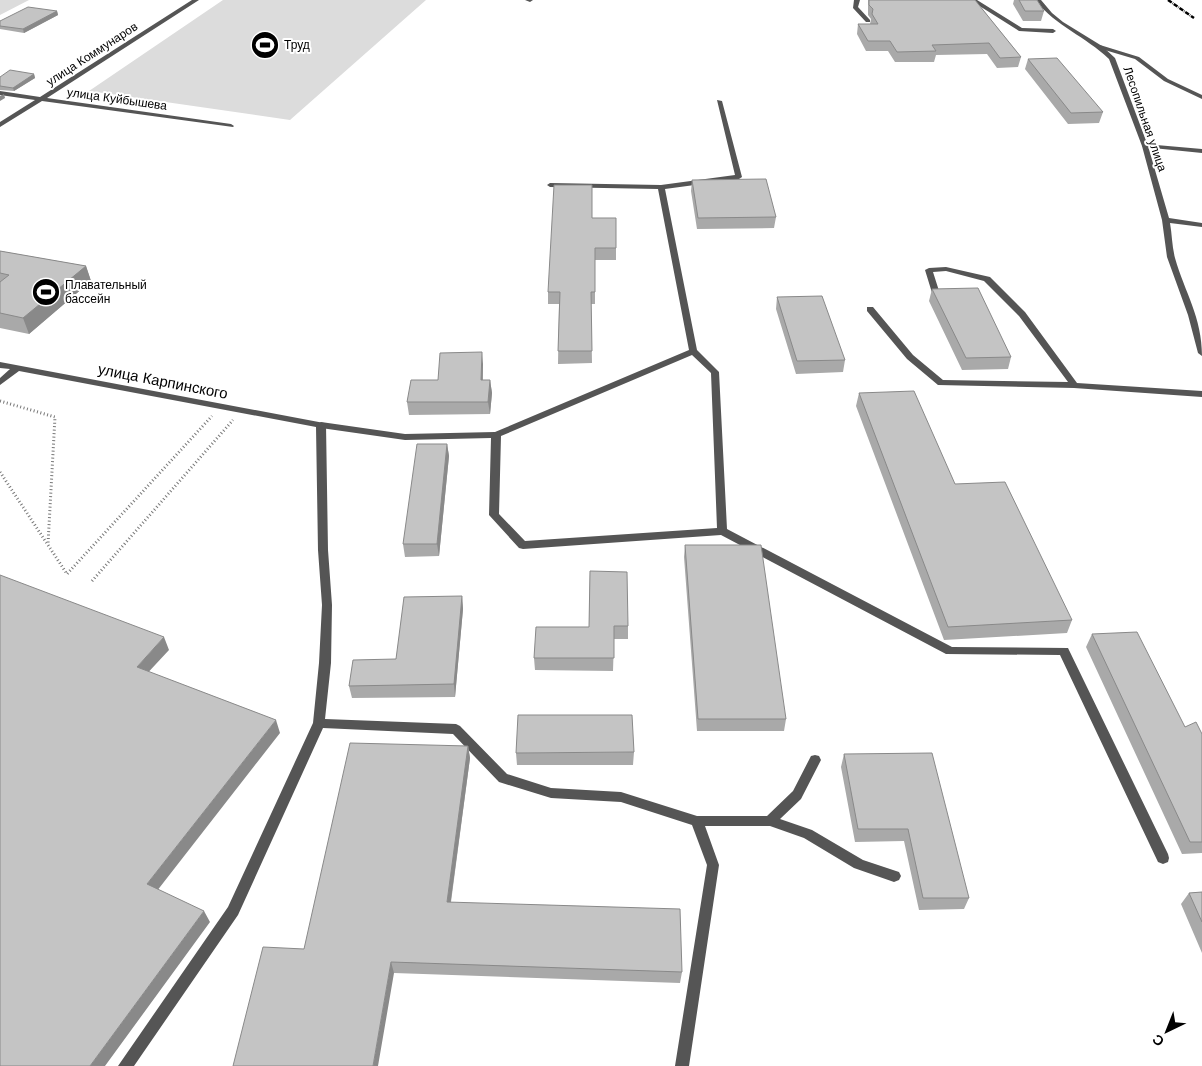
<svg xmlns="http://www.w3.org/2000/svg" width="1202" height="1066" font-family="Arial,sans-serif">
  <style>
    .green { fill: #dcdcdc }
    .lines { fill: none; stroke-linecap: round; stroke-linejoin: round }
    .path { stroke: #777; stroke-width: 3; stroke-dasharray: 1 2.5; stroke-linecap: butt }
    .lane { fill: #555; fill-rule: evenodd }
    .street { fill: #555; fill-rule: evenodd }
    .rail { stroke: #000; stroke-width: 2.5; stroke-dasharray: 4.5 1 0.5 1; stroke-linecap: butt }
    .wall { fill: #a9a9a9 }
    .shaded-wall { fill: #898989 }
    .building { fill: #c4c4c4; stroke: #898989 }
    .labels { text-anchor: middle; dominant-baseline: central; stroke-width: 4; stroke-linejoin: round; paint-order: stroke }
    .far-poi-label { font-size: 12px; fill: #000; stroke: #fff; text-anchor: start }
    .far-street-label { font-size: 12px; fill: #000; stroke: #fff }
    .street-label { font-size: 15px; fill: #000; stroke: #fff }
  </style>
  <rect width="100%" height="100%" fill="#fff"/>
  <!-- green -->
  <path class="green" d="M0 0H29L0 15Z
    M223 0H426L290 120 89 91Z"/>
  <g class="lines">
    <!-- path -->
    <path class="path" d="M0 401 55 417 48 544
      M0 472 67 574 212 416
      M92 581 233 420"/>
    <!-- lane -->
    <path class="lane" d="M854 0H860L858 7 870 20V22H866L853 8Z
      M970 0H977L1022 28 1053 29 1056 31 1053 33 1019 31Z
      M1100 45 1139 57 1168 79 1202 95V99L1164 81 1135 59 1098 48V46Z
      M717 100 722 101 742 177 739 179 665 189 697 350 719 372 727 529 952 647 1068 648 1168 854 1169 858 1168 862 1163 864 1158 862 1060 655 946 654 721 535 523 549 519 548 489 515 491 438 405 440 321 428 316 425 321 422 405 434 495 432 689 350 658 189 550 187 547 185 550 183 661 185 735 175ZM692 355 711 373 717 528 525 541 499 514 501 436Z
      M1145 144 1202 149V153L1143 147 1142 146Z
      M946 267 990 277 1025 312 1077 383 1202 391V397L1074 388 938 385 907 359 867 311V307H873L913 355 943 380 1068 382 1019 316 984 281 946 271 933 272 940 294 939 296H933L925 270 929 268Z
      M323 546 328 550 332 605 331 663 325 719 456 724 460 726 507 774 551 788 621 792 697 816H767L793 791 811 756 815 755 819 756 821 760 801 799 780 819 812 830 863 860 899 872 901 876 899 880 894 882 854 868 804 838 770 826H705L719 865 689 1066H675L707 865 692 825 621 802 551 798 499 782 453 734 323 728 238 915 134 1066H118L228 907 313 723 319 663 322 605 318 550Z"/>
    <!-- street -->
    <path class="street" d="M192 0H199L47 98 231 124 234 126 233 127 42 101 0 127V122L35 100 0 95V91L40 97Z
      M525 0H533L530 2Z
      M1035 0H1041L1052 13 1063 22 1102 46 1115 58 1148 146 1169 218 1202 223V227L1170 223C1172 234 1172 247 1175 258 1185 293 1202 317 1202 356L1198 353 1188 315 1167 257 1162 220 1142 146 1109 59C1085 36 1057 27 1035 0Z
      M0 362 324 423 326 425 328 550 323 554 318 550 316 427 19 371 0 385V378L10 369 0 368Z"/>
    <!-- rail -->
    <path class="rail" d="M1168 0 1194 18"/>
  </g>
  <!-- wall -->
  <path class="wall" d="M868 0H975L1021 57 1018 67 997 68 987 54 936 55 934 62H895L888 51H866L857 34 858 24H870L871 19 868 15Z
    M1014 0H1037L1044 11 1041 21H1023L1013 4Z
    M57 11 58 15 24 33 0 29V21Z
    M1028 59 1103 112 1099 123 1068 124 1025 69Z
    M34 74 35 78 14 91 0 90V77Z
    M692 180 776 217 774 228 697 229 691 191Z
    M592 218H616V260H595V304H591L592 363 558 364 559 304H548V292Z
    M0 251 86 266 91 281 29 334 0 328Z
    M932 289 1011 357 1008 369 962 370 929 301Z
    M777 297 845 360 843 372 796 374 776 309Z
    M483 364V380H490L492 393 490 414 409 415 407 402 438 380Z
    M859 393 955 484 1072 620 1067 633 944 640 856 406Z
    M447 444 449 456 439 556 405 557 403 544Z
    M685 545 786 719 784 731H697L684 557Z
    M590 571 628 626V639H614L613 671 535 670 534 658 589 627Z
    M462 596 463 609 455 697 352 698 349 686 396 659Z
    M1092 634 1185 727 1202 734V853L1182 854 1086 647Z
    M468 746 470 758 451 902 682 972 680 983 394 973 304 949Z
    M634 752 633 765H517L516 753Z
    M844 754 969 898 964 909 919 910 904 841 855 842 841 767Z
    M1202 892V953L1181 904 1189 893Z"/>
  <!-- shaded-wall -->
  <path class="shaded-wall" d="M57 11 58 15 24 33 23 29Z
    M34 74 35 78 14 91 13 88Z
    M4 94 5 98 0 101V96Z
    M86 266 91 281 29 334 23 318Z
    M482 352 483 364 482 393 481 380Z
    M490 380 492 393 490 414 488 402Z
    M447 444 449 456 439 556 437 544Z
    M462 596 463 609 455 697 454 684Z
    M164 637 169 650 142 679 137 667Z
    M276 720 280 733 153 896 147 884Z
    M468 746 470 758 449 914 447 902Z
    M204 911 210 922 105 1066H90Z
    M391 962 394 973 378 1066H373Z"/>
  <!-- building -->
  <path class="building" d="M869 0H975L1021 57 1000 58 989 43 932 45 936 51 897 52 890 41H868L858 24H878L872 14 873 9 869 5Z
    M1019 0H1037L1044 11H1025Z
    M28 7 57 11 23 29 0 26V21Z
    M1057 58 1103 112 1071 113 1028 59Z
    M10 70 34 74 13 88 0 86V77Z
    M766 179 776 217 698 218 692 180Z
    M554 185H592V218H616V248H595V292H591L592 351H558L560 292H548Z
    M0 251 86 266 23 318 0 313V282L9 275 0 273Z
    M978 288 1011 357 966 358 932 289Z
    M822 296 845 360 797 361 777 297Z
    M482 352 481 380H490L488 402H407L411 380H438L440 353Z
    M914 391 955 484 1005 482 1072 620 948 627 859 393Z
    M417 444H447L437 544H403Z
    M685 545H761L786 719H698Z
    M590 571 627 572 628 626H614V658H534L536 627H589Z
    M0 575 164 637 137 667 276 720 147 884 204 911 90 1066H0Z
    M462 596 454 684 349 686 353 660 396 659 404 597Z
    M1137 632 1185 727 1196 722 1202 734V842H1190L1092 634Z
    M518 715H632L634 752 516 753Z
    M350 743 468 746 447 902 680 909 682 972 391 962 373 1066H233L263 947 304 949Z
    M932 753 969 898H923L908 829H858L844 754Z
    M1202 892V922L1189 893Z"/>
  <!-- icons -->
  <defs>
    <symbol id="stadium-disc" viewBox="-11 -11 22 22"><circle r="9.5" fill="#000" stroke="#fff"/><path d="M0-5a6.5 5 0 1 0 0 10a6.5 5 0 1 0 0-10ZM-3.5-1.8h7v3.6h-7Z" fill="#fff"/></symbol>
  </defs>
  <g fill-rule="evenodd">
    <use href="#stadium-disc" x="249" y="29" width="32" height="32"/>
    <use href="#stadium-disc" x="30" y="276" width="32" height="32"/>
  </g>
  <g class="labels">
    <!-- far-poi labels -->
    <g class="far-poi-label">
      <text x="284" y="45">Труд</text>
      <text x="65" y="285">Плавательный<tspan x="65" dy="14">бассейн</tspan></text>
    </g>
    <!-- far-street labels -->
    <g class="far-street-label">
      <text transform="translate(92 54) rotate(-33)">улица Коммунаров</text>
      <text transform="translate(117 99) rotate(8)">улица Куйбышева</text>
      <text transform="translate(1145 119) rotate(71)">Лесопильная улица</text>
    </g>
    <!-- street labels -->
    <g class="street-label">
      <text transform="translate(163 381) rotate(11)">улица Карпинского</text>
    </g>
  </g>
  <!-- north arrow -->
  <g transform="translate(1167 1031) rotate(223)" stroke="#ffffff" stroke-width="4" paint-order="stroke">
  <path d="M0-4L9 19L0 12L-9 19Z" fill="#000000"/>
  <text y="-8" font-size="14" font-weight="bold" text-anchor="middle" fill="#000000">С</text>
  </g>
</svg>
